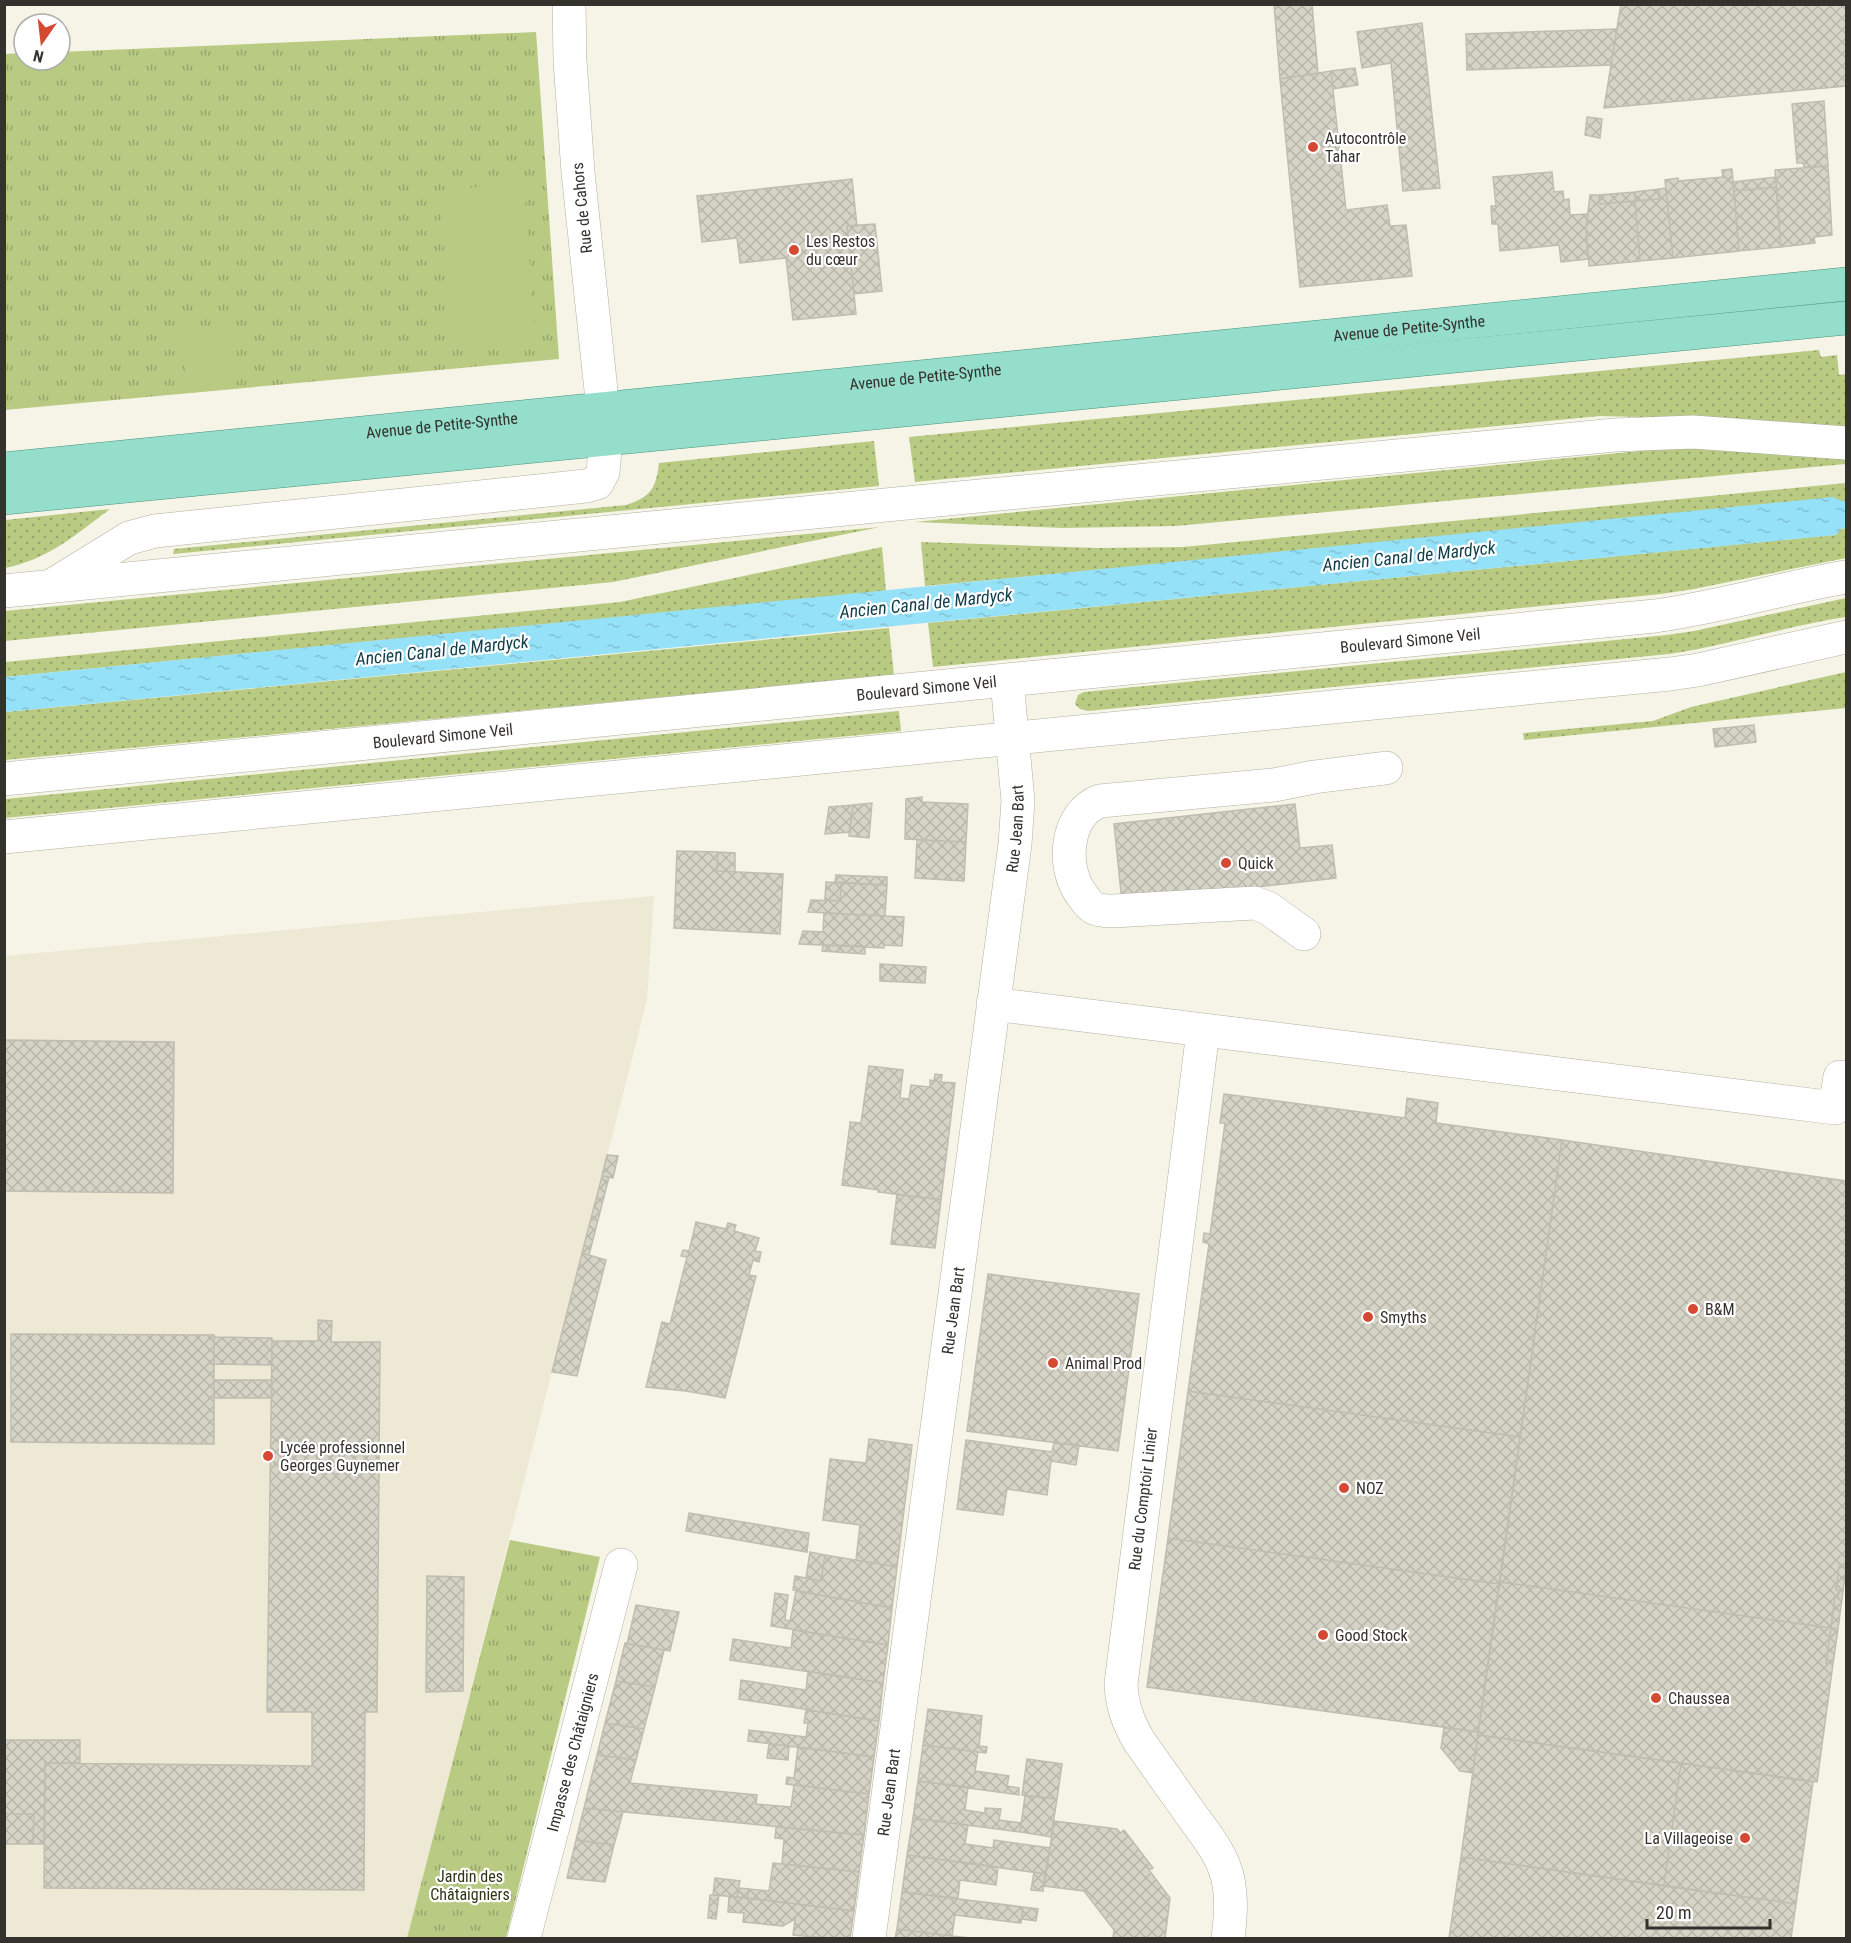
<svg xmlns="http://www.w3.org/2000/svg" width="1851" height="1943" font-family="'Roboto Condensed',sans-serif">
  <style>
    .built { fill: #ede9d5 }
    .grass { fill: url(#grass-dots) }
    .park { fill: url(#park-tufts) }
    .garden { fill: #b9cb83 }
    .water { fill: url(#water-ripples) }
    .building { fill: url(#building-cross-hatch); stroke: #bfbdaf; stroke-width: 1.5 }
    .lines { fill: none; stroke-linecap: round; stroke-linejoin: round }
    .minor-casing { stroke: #b2b0a2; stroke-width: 34 }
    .major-casing { stroke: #46947e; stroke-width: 34 }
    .minor { stroke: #fff; stroke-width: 33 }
    .major { stroke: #96decc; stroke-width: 33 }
    .poi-dot { fill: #d54933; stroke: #fff; stroke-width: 2 }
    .labels { text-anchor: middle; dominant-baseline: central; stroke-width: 4.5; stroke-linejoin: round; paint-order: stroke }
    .poi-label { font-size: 16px; fill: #33322d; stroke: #fff; text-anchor: start }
    .street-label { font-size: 16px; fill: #33322d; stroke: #fff }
    .park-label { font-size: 16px; fill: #2f3616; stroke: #fff }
    .water-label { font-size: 18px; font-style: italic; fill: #103e4a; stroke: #fff }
  </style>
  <defs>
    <pattern id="grass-dots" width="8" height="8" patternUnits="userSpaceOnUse" patternTransform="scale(1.5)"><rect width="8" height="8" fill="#b9cb83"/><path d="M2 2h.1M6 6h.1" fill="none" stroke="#97a56c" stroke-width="1.8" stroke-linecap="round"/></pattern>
    <pattern id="park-tufts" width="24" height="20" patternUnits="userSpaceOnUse" patternTransform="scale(1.5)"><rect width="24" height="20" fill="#b9cb83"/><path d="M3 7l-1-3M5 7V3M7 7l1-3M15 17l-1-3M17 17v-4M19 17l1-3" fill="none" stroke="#97a56c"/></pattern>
    <pattern id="water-ripples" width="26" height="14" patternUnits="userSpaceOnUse" patternTransform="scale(1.5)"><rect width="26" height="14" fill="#95e1f8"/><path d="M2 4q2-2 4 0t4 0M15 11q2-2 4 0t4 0" fill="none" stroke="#81c2d5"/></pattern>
    <pattern id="building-cross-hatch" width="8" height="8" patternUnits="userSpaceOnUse" patternTransform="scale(1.5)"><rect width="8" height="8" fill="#d6d4c6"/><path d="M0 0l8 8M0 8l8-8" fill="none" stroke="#b8b6aa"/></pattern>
  </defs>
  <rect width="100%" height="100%" fill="#f6f4e6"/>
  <!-- built -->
  <path class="built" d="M654 896 647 1000 407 1938H5V956Z"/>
  <!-- grass -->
  <path class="grass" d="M1819 350 1821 357 1837 355 1839 375 1846 374V431L1681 418 1600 416 915 482 909 437Z
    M874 441 879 486 173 554 174 549 626 505C651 497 656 488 659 463Z
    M1691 446 1846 454V464L1176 526 1063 528 915 522Z
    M1846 483V501L925 586 921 542 1097 548 1183 547Z
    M110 509C75 535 49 559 5 568V520Z
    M880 527 613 582 5 641V611Z
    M1846 528V558L1694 589 1661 594 933 667 928 623 1835 535 1841 529Z
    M882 547 886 591 5 677V662L620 602Z
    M1846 598V617C1786 626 1729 645 1669 654L1088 711 1080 709 1075 704 1078 695 1084 692 1667 635 1694 631Z
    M889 628 894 675 5 760V712Z
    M1846 672V708L1524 740 1523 733 1653 721 1691 707Z
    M899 711 901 731 5 818V799Z"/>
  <!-- park -->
  <path class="park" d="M536 32 559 359 5 410 4 54 24 53V60H60V52Z
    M510 1540 600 1557 506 1938H407Z"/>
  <!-- garden -->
  <path class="garden" d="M524 182 535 340 454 346 438 191Z
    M230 327 235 388 188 393 180 331Z"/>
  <!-- water -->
  <path class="water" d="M1833 497 1841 501H1846V528L1841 529 1836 535 5 712V677Z"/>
  <!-- building -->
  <path class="building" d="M1274 4H1312L1318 73 1280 79Z
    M1621 4H1846V86L1604 108Z
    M1422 23 1440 188 1403 191 1391 63 1362 68 1357 32Z
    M1617 29 1611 65 1467 70 1466 34Z
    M1355 68 1358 85 1333 89 1331 71Z
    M1331 71 1346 210 1387 205 1390 226 1406 225 1412 276 1300 287 1280 79Z
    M1824 101 1828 166 1804 167 1803 163H1797L1792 104Z
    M1587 117 1602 119 1600 138 1585 135Z
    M1828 166 1832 235 1814 237 1815 243 1781 247 1775 170Z
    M1732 169 1739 251 1673 258 1665 180 1678 178V181L1723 177 1722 170Z
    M1552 172 1554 192 1563 191 1564 200 1569 199 1570 215 1588 214 1586 228 1588 259 1561 262 1559 245 1500 251 1498 224H1492L1491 206H1496L1493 177Z
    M1776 177V187L1734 191 1733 182Z
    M852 179 857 226H847L856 314 793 320 786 258 740 263 737 238 702 242 697 196Z
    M1776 187 1781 247 1739 251 1734 191Z
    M1666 188 1673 258 1640 261 1635 201 1659 199V189Z
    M1659 189V199L1635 201V192Z
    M1635 192V201L1600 204 1599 195Z
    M1590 195H1599L1600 204 1635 201 1640 261 1589 266 1586 228Z
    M875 224 882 291 854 294 847 226Z
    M1754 725 1756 742 1715 747 1713 729Z
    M922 797V802L968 804 966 842 905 839 906 799Z
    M872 803 869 838 849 836 853 805Z
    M1295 804 1300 848 1332 845 1336 878 1122 902 1114 824Z
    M853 805 850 832 825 834 829 807Z
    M917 840 966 842 964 881 915 878Z
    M677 851 718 852 717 871 783 874 780 934 674 928Z
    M718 852 735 853V872L717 871Z
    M836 875 887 877V885L835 882Z
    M826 882 841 883 840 901 825 900Z
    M841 883 887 885 885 916 808 912 811 900 840 901Z
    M824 913 904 917 902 946 884 945V948L799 944 803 931 823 932Z
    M823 945 865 946V954L822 951Z
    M880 964 926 967 925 983 880 981Z
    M4 1040 174 1042 173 1193 4 1191Z
    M869 1066 903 1070 900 1098 909 1099 911 1085 930 1087V1080L934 1081 935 1074 942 1075 941 1082 955 1083 941 1200 878 1192 879 1190 842 1185 850 1124V1122L861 1123Z
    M1224 1094 1405 1118 1407 1098 1438 1103 1436 1123 1562 1140 1520 1437 1188 1391 1209 1244 1203 1242 1204 1233 1210 1234 1225 1123H1220Z
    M1562 1140 1846 1181V1567L1839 1566 1836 1590H1839L1838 1597 1835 1596 1831 1628 1500 1582Z
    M607 1155 618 1156 613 1178 602 1176Z
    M602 1176 609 1177 589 1255 582 1253Z
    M897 1194 941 1200 935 1248 891 1244Z
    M696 1222 726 1229 728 1223 736 1225 734 1231 759 1238 755 1251 761 1252 759 1262 753 1260 749 1275 756 1276 725 1398 686 1391 646 1387 662 1322 670 1324 687 1257 681 1256 683 1250 689 1251Z
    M582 1253 606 1260 577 1376 552 1372Z
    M988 1274 1139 1294 1118 1451 967 1431Z
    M318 1320 332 1321 331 1342H380L377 1712H365L364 1890 44 1888 45 1763 312 1766V1712H267L272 1341H318Z
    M11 1334 214 1335V1444L11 1442Z
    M214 1337 272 1338V1365L214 1364Z
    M214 1380H272V1398H214Z
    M1188 1391 1520 1437 1499 1584 1168 1538Z
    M869 1439 912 1445 897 1567 856 1560 860 1525 823 1520 830 1459 866 1463Z
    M966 1440 1052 1452 1054 1443 1079 1445 1076 1465 1051 1461 1047 1495 1007 1489 1003 1515 957 1509Z
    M689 1513 809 1533 807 1552 686 1531Z
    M1168 1538 1499 1584 1478 1732 1147 1687Z
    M810 1552 825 1555 821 1581 806 1578Z
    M825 1555 897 1567 892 1608 793 1590 795 1576 821 1581Z
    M1839 1566 1846 1569 1838 1629 1831 1628 1835 1596 1838 1597 1839 1590H1836Z
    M427 1576 464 1577 463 1691 426 1692Z
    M1500 1582 1831 1628 1826 1663 1833 1664 1817 1782 1478 1735Z
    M796 1591 892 1608 888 1645 771 1626 775 1593 788 1595 785 1620 790 1621Z
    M636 1605 679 1612 670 1651 627 1644Z
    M1831 1628 1838 1629 1833 1664 1826 1663Z
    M793 1630 888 1645 883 1683 730 1660 733 1639 791 1648Z
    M625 1643 664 1650 655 1687 616 1681Z
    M808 1671 883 1683 879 1721 739 1699 741 1680 806 1690Z
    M616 1681 655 1687 644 1729 605 1723Z
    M928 1709 982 1716 979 1746 987 1747 986 1753 923 1745Z
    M806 1710 879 1721 874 1757 748 1741 749 1730 806 1737 808 1723H804Z
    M605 1723 644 1729 636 1760 597 1755Z
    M1444 1727 1478 1732 1473 1773 1460 1771 1441 1748Z
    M1478 1735 1681 1763 1664 1886 1461 1857Z
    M4 1740H80V1763H45L44 1844H33L34 1814H4Z
    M769 1744 789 1746 788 1760 767 1758Z
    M923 1745 978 1752 975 1771 1009 1776 1007 1786 1019 1788V1795L918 1781Z
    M798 1747 874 1757 869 1794 786 1784 787 1777 794 1778Z
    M597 1755 636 1760 630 1783 757 1795 756 1804 791 1807 794 1785 869 1794 864 1835 584 1808Z
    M1027 1759 1062 1764 1057 1799 1022 1795Z
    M1681 1763 1813 1782 1796 1904 1664 1886Z
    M918 1781 968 1787 965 1810 985 1813V1808L1001 1809 999 1820 1021 1823 1020 1832 913 1818Z
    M1025 1796 1057 1799 1051 1837 1020 1832Z
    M584 1808 623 1812 614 1845 576 1840Z
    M4 1814H34L33 1844H4Z
    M913 1818 968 1825 965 1844 993 1848 994 1840 1050 1848 1045 1874 907 1855Z
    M1054 1821 1117 1829 1120 1833 1124 1830 1153 1868 1149 1870 1170 1898 1165 1938H1113L1114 1930 1084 1891 1044 1886Z
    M776 1827 864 1835 859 1872 782 1864 784 1839 775 1838Z
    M576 1840 614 1845 605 1882 567 1878Z
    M907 1855 998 1867 996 1885 960 1880 958 1898 902 1892Z
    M1461 1857 1796 1904 1791 1938H1449Z
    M773 1863 859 1872 854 1911 747 1898 749 1889 769 1891Z
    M1034 1872 1045 1874 1043 1891 1031 1890Z
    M715 1878 740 1881 737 1897 713 1895Z
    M739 1888 749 1889 747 1898 737 1897Z
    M902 1892 1023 1907 1021 1923 955 1915 952 1936 897 1929Z
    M710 1895H719L716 1919 708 1918Z
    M729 1896 854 1911 850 1938H826L793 1935 795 1919 783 1926 743 1922 744 1913 728 1912Z
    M1023 1907 1038 1909 1036 1921 1022 1919Z
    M897 1929 952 1936 970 1938H895Z"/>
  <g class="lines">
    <defs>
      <g id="minor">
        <path d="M56 583 129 538 155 531 586 486 597 483 603 472 606 438 578 172 570 61 569 4"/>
        <path d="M4 591 896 504 1615 435 1693 432 1846 443"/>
        <path id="s1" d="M4 779 1655 616C1720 607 1782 588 1846 577"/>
        <path d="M4 837 1670 674 1698 670 1846 637"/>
        <path d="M1304 934 1268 908 1255 903 1113 911C1107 911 1100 911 1094 908 1089 906 1085 899 1082 895 1061 868 1065 814 1100 801L1274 785 1314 777 1386 768"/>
        <path d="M993 1004 1835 1108 1840 1077 1846 1078"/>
        <path d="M1203 1031 1121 1684C1122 1706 1128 1722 1139 1741 1156 1765 1173 1789 1190 1813 1203 1831 1218 1849 1225 1869 1233 1890 1231 1916 1228 1938"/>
        <path id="s2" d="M524 1938 621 1565"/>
        <path id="s3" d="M869 1938 1015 844 1018 801 1007 681"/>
      </g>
      <g id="major">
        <path id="s4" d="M4 469 1846 284"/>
        <path d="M4 498 1846 318"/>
      </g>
    </defs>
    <!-- minor casing -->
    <use href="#minor" class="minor-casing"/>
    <!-- major casing -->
    <use href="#major" class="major-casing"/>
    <!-- minor -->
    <use href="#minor" class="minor"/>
    <!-- major -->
    <use href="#major" class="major"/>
  </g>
  <!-- markers -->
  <g class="poi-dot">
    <circle cx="1313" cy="147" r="6"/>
    <circle cx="794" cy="250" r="6"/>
    <circle cx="1226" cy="863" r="6"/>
    <circle cx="1693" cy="1309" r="6"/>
    <circle cx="1368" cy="1317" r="6"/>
    <circle cx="1053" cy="1363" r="6"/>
    <circle cx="268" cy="1456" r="6"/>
    <circle cx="1344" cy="1488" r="6"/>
    <circle cx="1323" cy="1635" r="6"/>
    <circle cx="1656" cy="1698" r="6"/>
    <circle cx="1745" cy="1838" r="6"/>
  </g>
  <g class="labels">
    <!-- poi labels -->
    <g class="poi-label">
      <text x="1325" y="138">Autocontrôle<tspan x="1325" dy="18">Tahar</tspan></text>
      <text x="806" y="241">Les Restos<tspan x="806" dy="18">du cœur</tspan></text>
      <text x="1238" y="863">Quick</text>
      <text x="1705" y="1309">B&amp;M</text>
      <text x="1380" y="1317">Smyths</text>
      <text x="1065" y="1363">Animal Prod</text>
      <text x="280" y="1447">Lycée professionnel<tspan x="280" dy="18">Georges Guynemer</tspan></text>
      <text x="1356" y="1488">NOZ</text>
      <text x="1335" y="1635">Good Stock</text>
      <text x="1668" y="1698">Chaussea</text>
      <text x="1733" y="1838" text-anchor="end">La Villageoise</text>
    </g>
    <!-- street labels -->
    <g class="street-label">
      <text transform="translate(582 208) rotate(-96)">Rue de Cahors</text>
      <text stroke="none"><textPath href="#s4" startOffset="1412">Avenue de Petite-Synthe</textPath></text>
      <text stroke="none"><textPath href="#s4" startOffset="926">Avenue de Petite-Synthe</textPath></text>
      <text stroke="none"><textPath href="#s4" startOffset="440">Avenue de Petite-Synthe</textPath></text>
      <text stroke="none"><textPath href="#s1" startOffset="1413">Boulevard Simone Veil</textPath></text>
      <text stroke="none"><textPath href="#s1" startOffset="927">Boulevard Simone Veil</textPath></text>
      <text stroke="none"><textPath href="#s1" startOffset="441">Boulevard Simone Veil</textPath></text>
      <text stroke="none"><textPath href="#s3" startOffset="1119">Rue Jean Bart</textPath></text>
      <text stroke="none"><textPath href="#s3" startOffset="633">Rue Jean Bart</textPath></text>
      <text transform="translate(1143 1499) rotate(-83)">Rue du Comptoir Linier</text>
      <text stroke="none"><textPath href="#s2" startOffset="192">Impasse des Châtaigniers</textPath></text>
      <text stroke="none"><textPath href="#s3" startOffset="147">Rue Jean Bart</textPath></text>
    </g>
    <!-- park labels -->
    <g class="park-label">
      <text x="470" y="1876">Jardin des<tspan x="470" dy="18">Châtaigniers</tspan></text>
    </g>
    <!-- water labels -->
    <g class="water-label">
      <text transform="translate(1409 556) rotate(-6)">Ancien Canal de Mardyck</text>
      <text transform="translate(926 603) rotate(-6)">Ancien Canal de Mardyck</text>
      <text transform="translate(442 650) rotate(-6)">Ancien Canal de Mardyck</text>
    </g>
  </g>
  <!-- border -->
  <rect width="1851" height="1943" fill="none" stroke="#33322d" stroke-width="12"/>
  <!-- north arrow -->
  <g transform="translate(42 42) rotate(194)"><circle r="28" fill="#ffffff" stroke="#adadab" stroke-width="1.5"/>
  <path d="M0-4.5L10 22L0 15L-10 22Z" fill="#d54933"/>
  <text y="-9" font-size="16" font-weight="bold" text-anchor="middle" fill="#33322d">N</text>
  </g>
  <!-- scale -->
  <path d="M1647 1919v9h123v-9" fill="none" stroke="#33322d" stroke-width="3"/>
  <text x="1656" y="1919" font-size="18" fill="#33322d" stroke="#ffffff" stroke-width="4.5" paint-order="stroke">20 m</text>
</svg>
